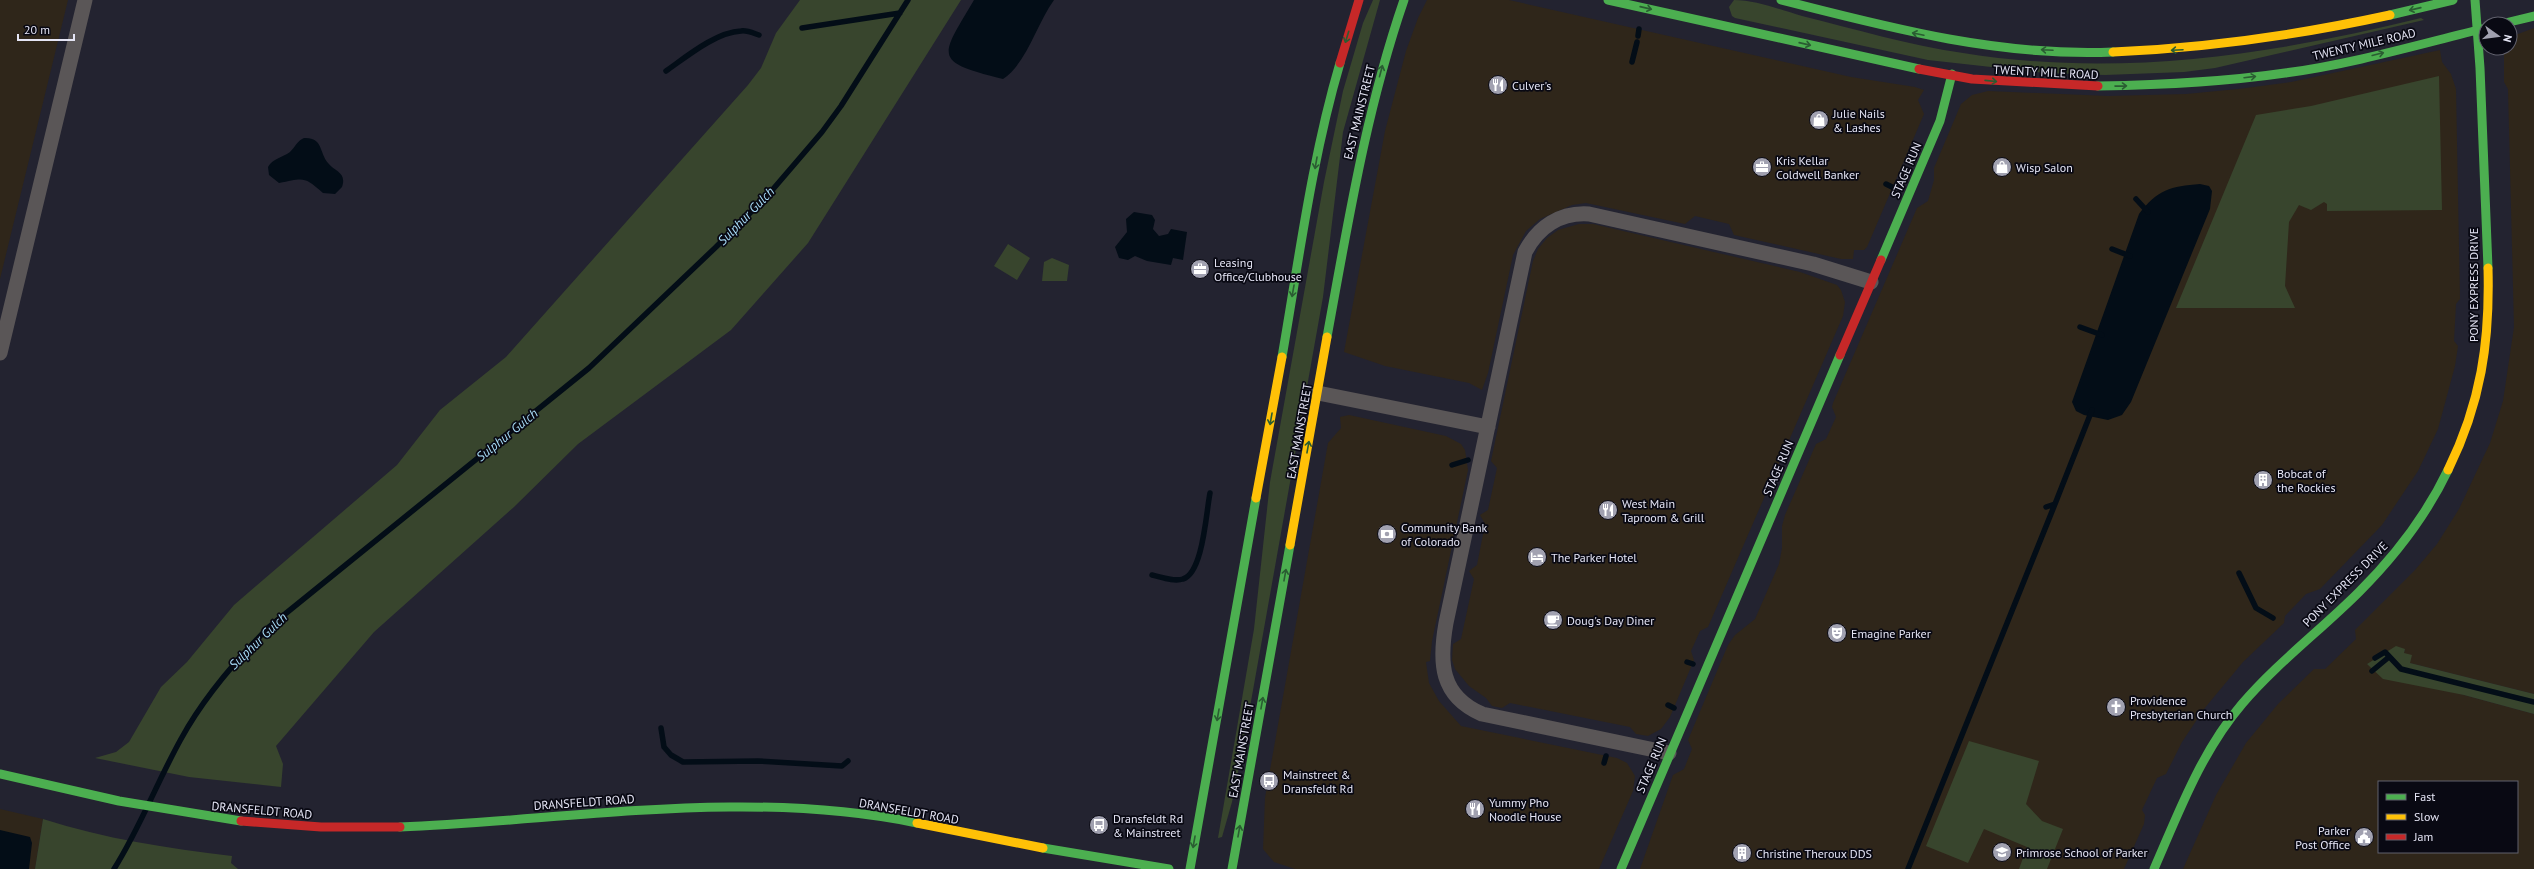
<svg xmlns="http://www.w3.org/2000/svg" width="2534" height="869" font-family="'PT Sans',sans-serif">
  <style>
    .commercial { fill: #2f261a; fill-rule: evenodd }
    .green { fill: #38452d }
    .water { fill: #030d17 }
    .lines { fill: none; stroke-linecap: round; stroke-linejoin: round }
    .stream { stroke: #030d17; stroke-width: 5.5 }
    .street { stroke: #5a5657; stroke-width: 15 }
    .fast { stroke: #4caf50; stroke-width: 9 }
    .slow { stroke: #ffc107; stroke-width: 9 }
    .jam { stroke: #c62828; stroke-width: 9 }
    .oneway { stroke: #2a5c32 }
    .labels { text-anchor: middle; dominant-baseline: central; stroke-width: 3.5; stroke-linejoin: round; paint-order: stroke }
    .street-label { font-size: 12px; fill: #e5e5f5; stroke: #090913 }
    .poi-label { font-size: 12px; fill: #e5e5f5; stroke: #090913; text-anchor: start }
    .water-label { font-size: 13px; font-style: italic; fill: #a9def9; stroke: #090913 }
  </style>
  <rect width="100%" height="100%" fill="#232330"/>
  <!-- commercial -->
  <path class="commercial" d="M0 0H68L0 279Z
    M1427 0H1509L1851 77 1915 87 1924 90 1918 100 1924 114 1867 247 1864 250H1854L1853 259H1841L1734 235 1729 224 1695 216 1685 224 1586 203 1572 205 1540 219 1526 231 1513 255 1488 373 1482 390 1469 383 1385 366 1344 352 1385 131 1406 51 1418 18Z
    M2534 28V694L2410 663 2404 653 2405 649 2367 664 2464 695 2534 714V869H2183L2216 795 2246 743 2278 704 2314 669H2325L2356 639 2355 630 2415 570 2437 544 2459 509 2490 443 2503 401 2514 327 2508 89 2504 82V48H2510V37ZM2379 782H2517V852H2379Z
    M2440 50 2442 62 2451 74 2456 89 2460 299 2456 304 2454 341 2458 346 2455 366 2438 429 2418 471 2382 525 2320 589 2306 594 2285 616 2284 623 2243 662 2204 709 2182 742 2166 774 2157 778 2142 810 2145 815 2144 824 2124 869H1640L1673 775 1684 769 1692 749 1688 740 1728 645 1735 635 1755 619 1779 564 1782 548V526L1785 515 1816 444 1826 439 1836 417 1832 407 1833 403 1917 208 1928 201 1934 180V168L1961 104 1972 95 1988 91 2108 96 2186 94 2238 89 2291 82Z
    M1579 224H1593L1800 272 1837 285 1841 290 1845 302 1843 316 1708 627 1700 631 1691 651 1694 660 1670 717 1661 729 1648 736 1636 734 1630 727 1510 703 1502 708 1492 706 1486 698 1469 686 1455 669 1452 660 1453 644 1461 639 1474 579 1469 571 1477 565 1485 524 1480 515 1488 510 1497 468 1491 461 1533 261 1538 249 1547 238 1558 230Z
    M1349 415 1446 436 1461 444 1465 450 1468 470 1432 641 1430 661 1426 662 1429 683 1439 701 1461 726 1617 758 1627 763 1635 776 1633 791 1599 869H1295L1274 862 1263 849 1265 798 1328 443 1341 428 1340 417Z
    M0 809 43 819 35 869H0Z"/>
  <!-- green -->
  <path class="green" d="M800 0H961L808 243 731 330 578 444 514 507 374 632 276 746 283 764 281 787 189 777 95 758 116 752 129 742 161 687 187 662 234 605 397 465 440 410 506 357 748 85 761 68 776 33Z
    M1373 0H1380L1343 132 1323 297 1242 752 1232 802 1222 837 1218 838 1254 629 1270 482 1324 182 1343 91 1363 23Z
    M1734 0C1756 0 1781 10 1802 16 1855 29 1908 45 1963 53 2118 78 2271 55 2421 18L2424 20 2215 68 2184 72 2105 75 2045 73 1928 60 1735 18 1732 16 1729 7Z
    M2439 76 2442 210 2327 211V204L2324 202 2311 210 2299 205 2289 222 2285 286 2295 308H2176L2256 115 2311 106Z
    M1008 244 1030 258 1017 280 994 266Z
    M1052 258 1069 265 1067 281H1042L1044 262Z
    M2396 646 2405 649 2404 653 2412 655 2410 663 2534 694V714L2464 695 2383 679 2367 664Z
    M1969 741 2039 761 2026 804 2042 821 2063 829 2047 869H2019L2027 847 1984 829 1968 863 1926 846Z
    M43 819C105 839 167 848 232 856L231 863 238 869H35Z"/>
  <!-- water -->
  <path class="water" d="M974 0H1054C1036 25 1027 63 1003 79 932 61 940 58 974 0Z
    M304 138C323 137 319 152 328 163 335 172 347 172 342 187L335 194 323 193C304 176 304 178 279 183L269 175 268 167C273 158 282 158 290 152 295 147 297 141 304 138Z
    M2200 184 2209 186 2212 191 2210 209 2131 402 2122 415 2108 420 2084 415 2076 411 2072 402 2139 214C2157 190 2171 186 2200 184Z
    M1134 212 1152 215 1155 220 1153 229 1159 236 1168 234 1171 229 1187 232 1183 260 1173 258 1171 265 1147 261 1135 256 1128 260 1119 258 1115 247 1127 232 1126 219Z
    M0 830 30 837 32 843 29 869H0Z"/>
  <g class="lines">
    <!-- stream -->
    <path class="stream" d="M802 28 900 13
      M1638 36 1639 29
      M1632 62 1637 42
      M666 71C686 57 716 32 741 31 747 30 753 33 759 35
      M1886 184 1892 187
      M2136 199 2148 212
      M2112 249 2130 256
      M2080 327 2102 335
      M1452 465 1468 460
      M2046 507 2055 504 2092 410
      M2239 573 2256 608 2273 618
      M1152 575C1161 577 1174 582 1183 579 1203 573 1206 513 1210 493
      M2375 658 2385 652 2401 669 2534 702
      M1687 662 1693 664
      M2372 671 2389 657
      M1668 705 1674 708
      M661 728 664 747 671 755 683 762 758 761 842 766 848 761
      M1604 763 1606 756
      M114 869C140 828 157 782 181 739 204 697 235 661 269 627L589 368 716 247 768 195 822 132 841 106 908 0
      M1908 869 2055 504"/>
    <!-- street -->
    <path class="street" d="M0 353 85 0
      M1318 393 1488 427
      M1669 753 1482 714C1440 696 1439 662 1446 623L1525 252C1538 227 1560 212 1589 214L1813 264 1871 282"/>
    <!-- fast -->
    <path class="fast" d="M1608 0 1919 69
      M1781 0C1890 28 2000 57 2113 52
      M2475 0 2480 68 2488 268
      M2390 15 2453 0
      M2501 24 2534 16
      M2098 86C2161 85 2223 82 2285 73 2353 64 2420 44 2486 28
      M1881 260 1940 121 1952 74
      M1327 337C1348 223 1366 110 1404 0
      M1282 357C1299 259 1312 158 1340 63
      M0 774 119 801 241 821
      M400 827C573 820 746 788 917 823
      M1043 848 1169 869
      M1190 869 1256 498
      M1232 869 1290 545
      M1621 869 1840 355
      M2154 869C2179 812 2201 752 2242 704 2277 663 2321 630 2359 592 2395 556 2426 516 2448 470"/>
    <!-- slow -->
    <path class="slow" d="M2113 52C2207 48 2298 35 2390 15
      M2448 470C2481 403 2490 342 2488 268
      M1256 498 1282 357
      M1290 545 1327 337
      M917 823 1043 848"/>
    <!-- jam -->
    <path class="jam" d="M1340 63 1359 0
      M1919 69 1972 79 2098 86
      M1840 355 1881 260
      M241 821 321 827H400"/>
  </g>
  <!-- one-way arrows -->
  <defs><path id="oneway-shaft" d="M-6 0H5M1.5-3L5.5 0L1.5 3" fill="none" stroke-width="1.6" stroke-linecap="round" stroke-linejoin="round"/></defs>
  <g class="oneway">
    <use href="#oneway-shaft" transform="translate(1646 8) rotate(13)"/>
    <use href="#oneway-shaft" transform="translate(2415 9) rotate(167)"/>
    <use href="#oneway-shaft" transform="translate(1918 34) rotate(-168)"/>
    <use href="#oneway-shaft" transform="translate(1347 37) rotate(107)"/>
    <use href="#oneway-shaft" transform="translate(1805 44) rotate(13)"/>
    <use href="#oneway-shaft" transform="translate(2047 50) rotate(-177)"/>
    <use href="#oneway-shaft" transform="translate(2177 50) rotate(177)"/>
    <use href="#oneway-shaft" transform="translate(2378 54) rotate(-14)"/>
    <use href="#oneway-shaft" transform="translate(1381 71) rotate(-75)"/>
    <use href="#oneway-shaft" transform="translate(2250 77) rotate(-7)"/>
    <use href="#oneway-shaft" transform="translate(1991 81) rotate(6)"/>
    <use href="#oneway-shaft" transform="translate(2121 86) rotate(-1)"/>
    <use href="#oneway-shaft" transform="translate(1316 163) rotate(100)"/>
    <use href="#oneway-shaft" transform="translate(1293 291) rotate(100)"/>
    <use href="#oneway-shaft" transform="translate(1271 419) rotate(100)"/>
    <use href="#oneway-shaft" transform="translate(1308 447) rotate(-80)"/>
    <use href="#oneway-shaft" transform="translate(1285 575) rotate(-80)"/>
    <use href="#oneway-shaft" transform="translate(1262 703) rotate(-80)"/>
    <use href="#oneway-shaft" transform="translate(1218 715) rotate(100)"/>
    <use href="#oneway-shaft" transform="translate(1239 831) rotate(-80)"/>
    <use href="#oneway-shaft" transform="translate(1194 842) rotate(100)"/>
  </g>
  <!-- icons -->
  <defs>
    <symbol id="restaurant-disc" viewBox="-11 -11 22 22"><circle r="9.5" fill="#a1a1b0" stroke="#090913"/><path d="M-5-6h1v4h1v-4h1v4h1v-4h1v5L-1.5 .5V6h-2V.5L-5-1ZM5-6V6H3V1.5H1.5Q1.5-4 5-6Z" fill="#fff"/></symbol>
    <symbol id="shop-disc" viewBox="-11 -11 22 22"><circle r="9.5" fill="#a1a1b0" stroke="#090913"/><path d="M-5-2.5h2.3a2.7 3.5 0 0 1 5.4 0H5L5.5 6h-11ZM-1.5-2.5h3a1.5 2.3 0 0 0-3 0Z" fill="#fff"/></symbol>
    <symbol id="office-disc" viewBox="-11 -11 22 22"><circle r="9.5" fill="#a1a1b0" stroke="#090913"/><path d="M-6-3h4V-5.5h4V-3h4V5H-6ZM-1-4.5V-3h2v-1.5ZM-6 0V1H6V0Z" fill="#fff"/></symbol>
    <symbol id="building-disc" viewBox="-11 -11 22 22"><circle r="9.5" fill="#a1a1b0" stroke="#090913"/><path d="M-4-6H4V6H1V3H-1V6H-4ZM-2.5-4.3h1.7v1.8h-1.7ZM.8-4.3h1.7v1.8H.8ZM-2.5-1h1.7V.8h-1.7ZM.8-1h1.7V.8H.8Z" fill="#fff"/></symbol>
    <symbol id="bank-disc" viewBox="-11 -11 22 22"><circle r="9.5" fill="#a1a1b0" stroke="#090913"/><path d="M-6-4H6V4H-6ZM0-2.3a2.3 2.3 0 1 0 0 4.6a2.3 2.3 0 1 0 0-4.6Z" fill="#fff"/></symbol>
    <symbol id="hotel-disc" viewBox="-11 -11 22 22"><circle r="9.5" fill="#a1a1b0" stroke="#090913"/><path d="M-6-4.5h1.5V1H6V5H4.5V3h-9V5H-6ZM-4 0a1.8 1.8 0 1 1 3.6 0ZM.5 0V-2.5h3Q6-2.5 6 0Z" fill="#fff"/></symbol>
    <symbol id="cafe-disc" viewBox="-11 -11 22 22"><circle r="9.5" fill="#a1a1b0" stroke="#090913"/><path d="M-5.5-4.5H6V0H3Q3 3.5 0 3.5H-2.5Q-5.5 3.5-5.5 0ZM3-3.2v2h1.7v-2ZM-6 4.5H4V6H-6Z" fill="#fff"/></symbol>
    <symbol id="theatre-disc" viewBox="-11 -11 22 22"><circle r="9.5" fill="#a1a1b0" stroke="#090913"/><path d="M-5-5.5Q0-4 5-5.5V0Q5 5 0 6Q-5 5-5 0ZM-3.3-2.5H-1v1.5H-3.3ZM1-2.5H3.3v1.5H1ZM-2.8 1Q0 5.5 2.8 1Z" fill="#fff"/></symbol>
    <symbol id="church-disc" viewBox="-11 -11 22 22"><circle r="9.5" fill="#a1a1b0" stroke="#090913"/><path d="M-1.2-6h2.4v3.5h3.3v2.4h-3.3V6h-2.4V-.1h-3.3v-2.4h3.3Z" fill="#fff"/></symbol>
    <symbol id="bus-disc" viewBox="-11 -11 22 22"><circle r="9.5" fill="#a1a1b0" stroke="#090913"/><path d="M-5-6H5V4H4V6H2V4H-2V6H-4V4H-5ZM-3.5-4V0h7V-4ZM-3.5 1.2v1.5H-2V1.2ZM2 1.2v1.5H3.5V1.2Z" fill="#fff"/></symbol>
    <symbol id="civic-disc" viewBox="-11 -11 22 22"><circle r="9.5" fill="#a1a1b0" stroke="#090913"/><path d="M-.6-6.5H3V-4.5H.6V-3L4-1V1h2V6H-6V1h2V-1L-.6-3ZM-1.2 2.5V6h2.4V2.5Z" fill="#fff"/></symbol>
    <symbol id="school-disc" viewBox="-11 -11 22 22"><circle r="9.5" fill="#a1a1b0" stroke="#090913"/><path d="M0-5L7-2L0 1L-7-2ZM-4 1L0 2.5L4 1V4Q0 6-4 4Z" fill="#fff"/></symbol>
  </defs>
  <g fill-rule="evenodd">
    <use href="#restaurant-disc" x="1487" y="74" width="22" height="22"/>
    <use href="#shop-disc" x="1808" y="109" width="22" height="22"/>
    <use href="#office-disc" x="1751" y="156" width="22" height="22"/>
    <use href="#shop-disc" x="1991" y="156" width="22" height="22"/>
    <use href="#office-disc" x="1189" y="258" width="22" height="22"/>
    <use href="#building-disc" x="2252" y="469" width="22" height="22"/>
    <use href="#restaurant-disc" x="1597" y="499" width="22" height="22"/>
    <use href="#bank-disc" x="1376" y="523" width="22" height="22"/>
    <use href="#hotel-disc" x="1526" y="546" width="22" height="22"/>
    <use href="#cafe-disc" x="1542" y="609" width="22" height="22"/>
    <use href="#theatre-disc" x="1826" y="622" width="22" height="22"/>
    <use href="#church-disc" x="2105" y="696" width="22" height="22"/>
    <use href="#bus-disc" x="1258" y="770" width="22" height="22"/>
    <use href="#restaurant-disc" x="1464" y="798" width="22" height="22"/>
    <use href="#bus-disc" x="1088" y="814" width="22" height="22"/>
    <use href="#civic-disc" x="2353" y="826" width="22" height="22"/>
    <use href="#school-disc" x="1991" y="841" width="22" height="22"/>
    <use href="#building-disc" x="1731" y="842" width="22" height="22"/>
  </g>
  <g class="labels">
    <!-- street labels -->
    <g class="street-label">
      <text transform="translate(2364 44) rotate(-13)">TWENTY MILE ROAD</text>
      <text transform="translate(2046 72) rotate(3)">TWENTY MILE ROAD</text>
      <text transform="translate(1359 112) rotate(-76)">EAST MAINSTREET</text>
      <text transform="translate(1906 170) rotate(-67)">STAGE RUN</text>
      <text transform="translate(2473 285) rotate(-90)">PONY EXPRESS DRIVE</text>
      <text transform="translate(1299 431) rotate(-80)">EAST MAINSTREET</text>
      <text transform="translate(1778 468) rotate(-67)">STAGE RUN</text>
      <text transform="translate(2345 584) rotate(-45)">PONY EXPRESS DRIVE</text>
      <text transform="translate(1241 750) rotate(-80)">EAST MAINSTREET</text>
      <text transform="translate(1651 765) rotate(-67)">STAGE RUN</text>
      <text transform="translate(584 802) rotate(-4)">DRANSFELDT ROAD</text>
      <text transform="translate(262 810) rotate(5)">DRANSFELDT ROAD</text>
      <text transform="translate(909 811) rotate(10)">DRANSFELDT ROAD</text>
    </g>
    <!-- poi labels -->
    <g class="poi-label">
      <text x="1512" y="85">Culver's</text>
      <text x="1833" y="113">Julie Nails<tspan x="1833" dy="14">&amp; Lashes</tspan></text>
      <text x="1776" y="160">Kris Kellar<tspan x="1776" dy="14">Coldwell Banker</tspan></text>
      <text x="2016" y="167">Wisp Salon</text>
      <text x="1214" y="262">Leasing<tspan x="1214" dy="14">Office/Clubhouse</tspan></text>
      <text x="2277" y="473">Bobcat of<tspan x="2277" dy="14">the Rockies</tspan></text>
      <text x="1622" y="503">West Main<tspan x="1622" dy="14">Taproom &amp; Grill</tspan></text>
      <text x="1401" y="527">Community Bank<tspan x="1401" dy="14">of Colorado</tspan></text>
      <text x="1551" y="557">The Parker Hotel</text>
      <text x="1567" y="620">Doug's Day Diner</text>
      <text x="1851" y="633">Emagine Parker</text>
      <text x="2130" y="700">Providence<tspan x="2130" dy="14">Presbyterian Church</tspan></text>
      <text x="1283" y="774">Mainstreet &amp;<tspan x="1283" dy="14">Dransfeldt Rd</tspan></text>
      <text x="1489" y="802">Yummy Pho<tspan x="1489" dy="14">Noodle House</tspan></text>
      <text x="1113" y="818">Dransfeldt Rd<tspan x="1113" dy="14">&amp; Mainstreet</tspan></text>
      <text x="2350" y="830" text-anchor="end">Parker<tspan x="2350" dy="14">Post Office</tspan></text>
      <text x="2016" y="852">Primrose School of Parker</text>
      <text x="1756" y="853">Christine Theroux DDS</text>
    </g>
    <!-- water labels -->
    <g class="water-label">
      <text transform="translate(746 216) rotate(-46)">Sulphur Gulch</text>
      <text transform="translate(507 435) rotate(-39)">Sulphur Gulch</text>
      <text transform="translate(258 641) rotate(-44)">Sulphur Gulch</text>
    </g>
  </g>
  <!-- legend -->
  <rect x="2378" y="781" width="140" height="72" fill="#090913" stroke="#61616d"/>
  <rect x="2386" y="794" width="20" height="6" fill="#4caf50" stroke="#61616d"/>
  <text x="2414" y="801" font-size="12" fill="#e5e5f5">Fast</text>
  <rect x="2386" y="814" width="20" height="6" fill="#ffc107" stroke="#61616d"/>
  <text x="2414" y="821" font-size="12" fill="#e5e5f5">Slow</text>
  <rect x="2386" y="834" width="20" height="6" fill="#c62828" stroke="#61616d"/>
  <text x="2414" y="841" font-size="12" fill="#e5e5f5">Jam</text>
  <!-- north arrow -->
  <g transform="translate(2498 36) rotate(104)"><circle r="19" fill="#090913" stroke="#61616d"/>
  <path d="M0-3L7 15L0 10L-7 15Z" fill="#a1a1b0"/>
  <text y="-6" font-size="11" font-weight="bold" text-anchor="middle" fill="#e5e5f5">N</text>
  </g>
  <!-- scale -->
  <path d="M18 34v6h56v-6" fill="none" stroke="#e5e5f5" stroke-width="2"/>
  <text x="24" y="34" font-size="12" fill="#e5e5f5" stroke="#090913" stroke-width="3" paint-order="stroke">20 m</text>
</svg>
